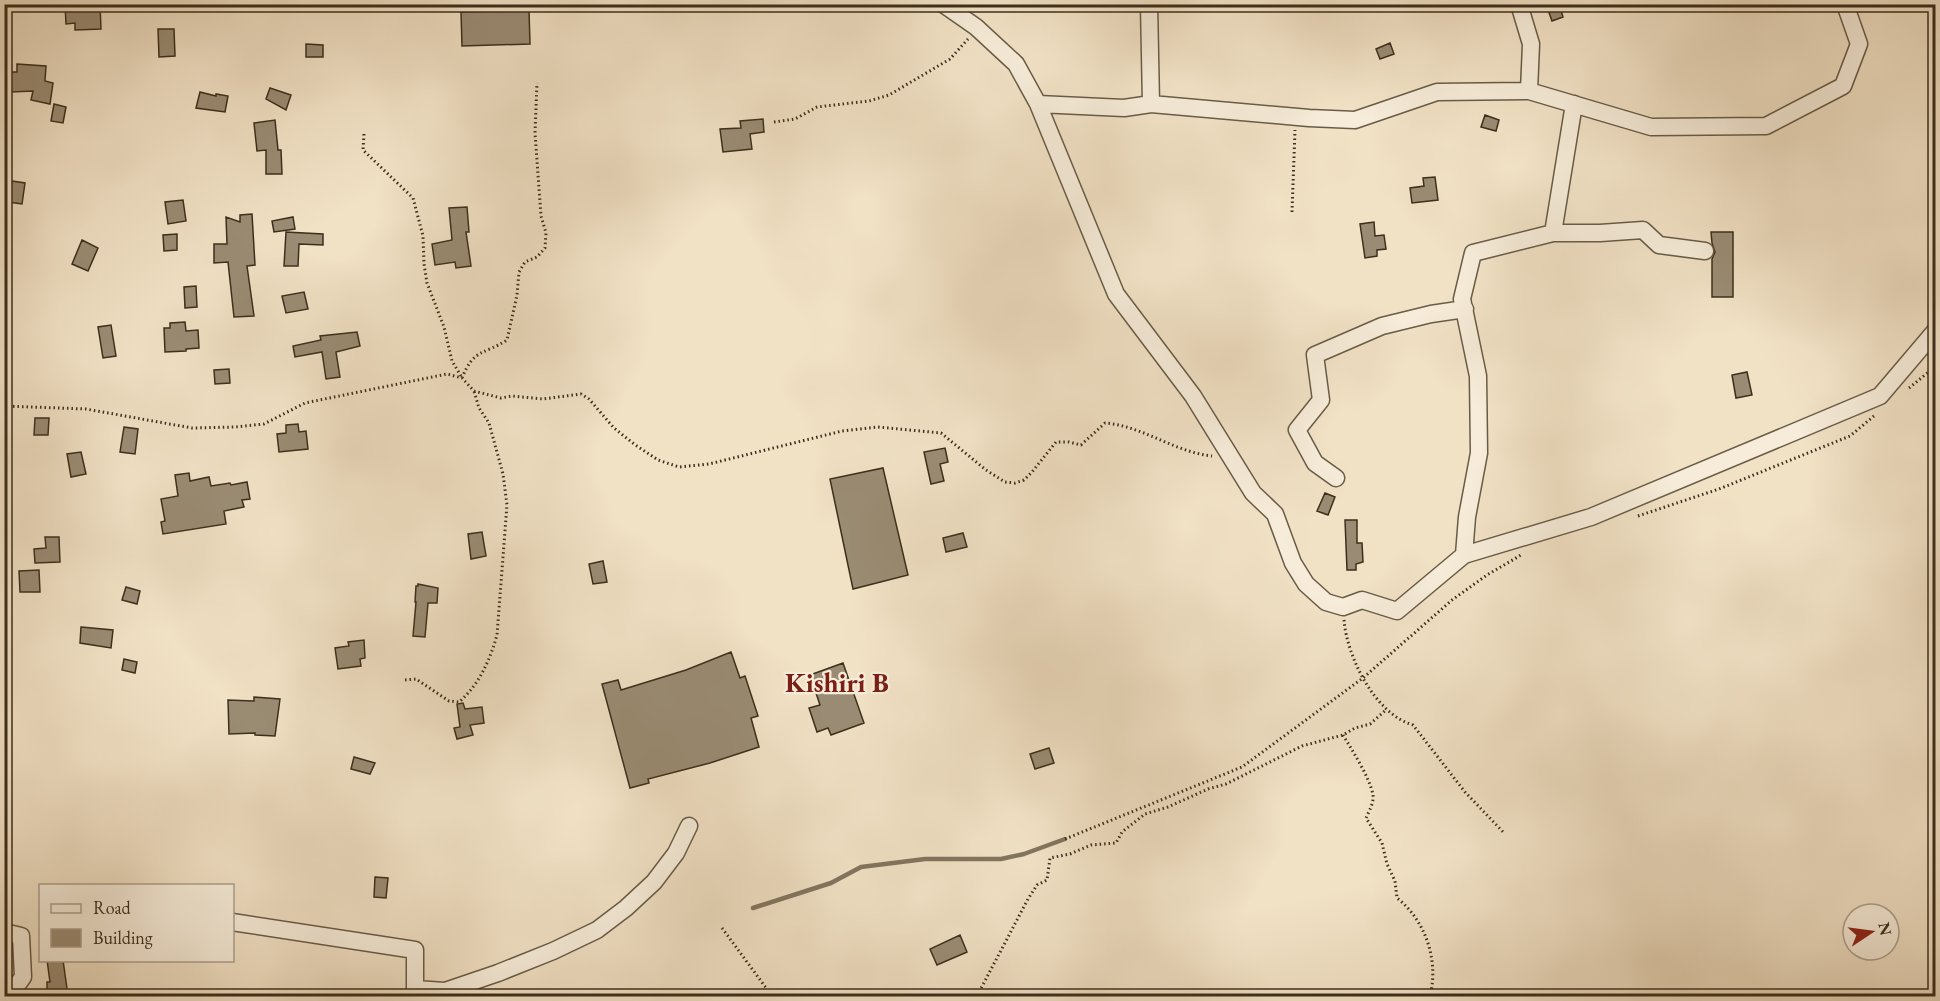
<svg xmlns="http://www.w3.org/2000/svg" width="1940" height="1001" font-family="'EB Garamond',serif">
  <style>
    .lines { fill: none; stroke-linecap: round; stroke-linejoin: round }
    .stream { stroke: #837560; stroke-width: 4.5 }
    .building { fill: #9a8c74; stroke: #3c2f1d; stroke-width: 1.5 }
    .minor-casing { stroke: #695c47; stroke-width: 19 }
    .path { stroke: #3c2f1d; stroke-width: 3; stroke-dasharray: 1.5 3; stroke-linecap: butt }
    .minor { stroke: #f6ecd9; stroke-width: 16 }
    .labels { text-anchor: middle; dominant-baseline: central; stroke-width: 4.5; stroke-linejoin: round; paint-order: stroke }
    .quarter-label { font-size: 27px; font-weight: bold; fill: #7a1f14; stroke: #f6ecd9 }
  </style>
  <rect width="100%" height="100%" fill="#f1e1c5"/>
  <filter id="stains"><feTurbulence type="fractalNoise" baseFrequency=".00333" numOctaves="4"/><feColorMatrix values="0 0 0 0 .2 0 0 0 0 .09 0 0 0 0 .02 0 0 0 .5 -.17"/></filter>
  <radialGradient id="worn" r=".72"><stop offset=".6" stop-color="#630" stop-opacity="0"/><stop offset="1" stop-color="#630" stop-opacity=".3"/></radialGradient>
  <g class="lines">
    <!-- stream -->
    <path class="stream" d="M753 908 831 883 861 867 925 859H1001L1024 854 1065 839"/>
  </g>
  <!-- building -->
  <path class="building" d="M65 4H100L101 29 75 30V23L66 24Z
    M1546 4H1559L1563 17 1552 21Z
    M529 10 530 44 462 46 461 12Z
    M158 29H174L175 56 159 57Z
    M1390 43 1394 54 1380 59 1376 49Z
    M306 44 323 45V57H306Z
    M17 64 46 66 45 81 53 83 50 104 31 100 33 91 11 92V72H17Z
    M270 88 291 95 286 110 266 99Z
    M200 92 216 96V94L228 96 225 112 196 108Z
    M54 104 66 107 63 123 51 121Z
    M1485 115 1499 120 1496 131 1481 127Z
    M763 119 764 132 750 134 752 149 723 152 720 129 741 128 740 121Z
    M275 120 278 150H281L282 174H266V150L257 151 254 123Z
    M1435 177 1438 200 1412 203 1410 188 1424 186 1423 178Z
    M12 181 25 183 22 204 8 202Z
    M183 200 186 221 168 224 165 202Z
    M467 207 469 232H466L471 266 456 268 455 262 435 265 432 244 452 240 449 208Z
    M252 214 255 265 247 266 254 316 234 317 228 262 214 263V244H227L226 217 240 222V215Z
    M293 217 295 229 274 232 272 221Z
    M1374 222 1375 236 1384 235 1386 249 1377 250V256L1365 258 1360 224Z
    M286 232 323 234V245L299 244 298 266H284Z
    M1711 232H1733V297H1712V259L1715 252 1712 243Z
    M177 234V250L164 251 163 235Z
    M82 240 98 248 88 271 72 264Z
    M196 286 197 307 185 308 184 287Z
    M304 292 308 309 286 313 282 296Z
    M185 322 186 331 198 330 199 348 186 349V351L165 352 164 328H170V323Z
    M111 325 116 356 103 358 98 327Z
    M357 332 360 346 336 352 340 377 326 379 322 352 295 357 293 346 321 340 320 336Z
    M229 369 230 383 215 384 214 370Z
    M1747 372 1752 395 1736 398 1732 375Z
    M35 418H49L48 435H34Z
    M298 424 299 432 306 431 308 449 279 452 277 434 286 433V425Z
    M124 427 138 429 135 454 120 452Z
    M945 448 948 462 940 464 944 481 931 484 924 452Z
    M81 452 86 474 71 477 67 454Z
    M883 468 908 575 853 589 830 479Z
    M189 473 190 481 209 477 211 486 230 483 231 485 247 482 250 499 242 500 244 507 224 511 226 524 163 534 161 522 165 521 161 499 178 496 175 475Z
    M1325 493 1335 497 1328 515 1317 511Z
    M1345 520H1357V543H1362L1363 562 1356 564V570H1347Z
    M482 532 486 556 471 559 468 534Z
    M963 533 967 547 946 552 943 538Z
    M45 537H59L60 562 35 563 34 549 46 548Z
    M603 561 607 582 593 584 589 564Z
    M39 570 40 592H20L19 571Z
    M418 584 438 588 437 603H428L425 637 413 636 416 602H415L416 586H418Z
    M126 587 140 591 137 604 122 600Z
    M81 627 113 630 111 648 80 643Z
    M364 640 365 658 360 659 361 666 338 669 335 648 349 646 348 642Z
    M731 652 740 678 745 676 758 716 751 718 759 747 710 763 648 779 649 783 630 788 602 684 618 680 621 690 686 670Z
    M124 659 137 662 135 673 122 670Z
    M843 663 864 723 831 735 828 728 817 732 809 708 820 705 810 675Z
    M254 697 280 699 275 736 255 735V733L229 734 228 700 254 701Z
    M463 703 465 709 482 707 484 723 470 725 473 735 457 739 454 728 460 727 457 704Z
    M1049 748 1054 763 1035 769 1030 754Z
    M354 757 375 763 370 774 351 769Z
    M375 877 388 878 386 898 374 897Z
    M960 935 967 952 937 965 930 949Z
    M47 960H63L68 996H47V982H50Z"/>
  <g class="lines">
    <defs>
      <path id="minor" d="M943 4 976 27 1016 64 1038 104
        M1149 4 1151 104 1124 108 1038 104 1116 294 1193 396 1253 493 1275 514 1293 563 1306 584 1326 602 1343 607 1362 600 1397 611 1464 555 1467 517 1479 453 1478 376 1462 299 1473 253 1553 233
        M1519 4 1531 44 1529 91
        M1151 104 1309 118 1355 120 1437 92 1529 91 1651 127 1766 126 1843 86 1859 44 1845 4
        M1574 104 1553 233H1600L1643 230 1659 245 1705 251
        M1336 478 1315 463 1297 430 1321 400 1315 355 1382 326 1431 314 1465 309
        M1464 555 1591 517 1880 396 1936 330
        M232 922 415 950V996
        M4 932 21 936 23 977 9 996
        M415 989 445 991 498 973 553 951 597 930 626 908 654 882 676 853 689 826"/>
    </defs>
    <!-- minor casing -->
    <use href="#minor" class="minor-casing"/>
    <!-- path -->
    <path class="path" d="M774 122 795 119 817 107 869 101 889 95 950 59 968 39
      M364 134 363 150 413 198 423 236 424 264 427 283 444 327 452 361 461 376
      M1292 212 1295 130
      M462 378C474 348 484 355 507 340L517 295 519 272 525 262 537 257 545 248 546 233 541 216 535 133 537 83
      M1909 388 1936 366
      M4 406 86 409 192 428 235 427 264 424 305 403 447 374 462 378 474 391 501 398 512 396 543 399 581 394 589 399 614 428 634 444 658 460 679 467 709 464 842 431 878 427 941 433 986 470 1005 482 1015 483 1024 480 1032 472 1056 442H1069L1081 445 1105 423C1143 426 1174 452 1212 456
      M1638 516 1719 489 1850 436 1874 416
      M1344 620C1347 657 1375 714 1413 725L1465 792 1505 834
      M405 680 416 679 449 701 459 702C479 685 490 660 497 635L507 505 503 474 495 445 489 423 479 408 474 391
      M1343 735C1352 750 1370 778 1373 795 1374 803 1369 811 1366 818L1382 843 1387 864 1395 881 1397 898C1426 921 1439 961 1430 996
      M1065 839 1242 767 1363 678 1452 600 1487 575 1521 555
      M722 928 772 996
      M977 996 1028 899 1037 885 1047 880 1050 858 1070 854 1091 845 1116 843 1122 832 1145 814 1168 807 1208 789 1226 784 1302 746 1343 735 1355 728 1370 724 1386 710"/>
    <!-- minor -->
    <use href="#minor" class="minor"/>
  </g>
  <g class="labels">
    <!-- quarter labels -->
    <g class="quarter-label">
      <text x="837" y="682">Kishiri B</text>
    </g>
  </g>
  <!-- margin -->
  <rect width="1940" height="1001" fill="none" stroke="#f1e1c5" stroke-width="24"/>
  <rect x="6" y="6" width="1928" height="989" fill="none" stroke="#3c2f1d" stroke-width="3"/>
  <rect x="12" y="12" width="1916" height="977" fill="none" stroke="#3c2f1d" stroke-width="1.5"/>
  <!-- legend -->
  <rect x="39" y="884" width="195" height="78" fill="#f6ecd9" stroke="#aca08e" stroke-width="1.5"/>
  <rect x="51" y="904" width="30" height="9" fill="#f6ecd9" stroke="#aca08e" stroke-width="1.5"/>
  <text x="93" y="914" font-size="18" fill="#3c2f1d">Road</text>
  <rect x="51" y="929" width="30" height="18" fill="#9a8c74" stroke="#aca08e" stroke-width="1.5"/>
  <text x="93" y="944" font-size="18" fill="#3c2f1d">Building</text>
  <!-- north arrow -->
  <g transform="translate(1871 932) rotate(77)"><circle r="28" fill="#f6ecd9" stroke="#aca08e" stroke-width="1.5"/>
  <path d="M0-4.5L10 22L0 15L-10 22Z" fill="#8f2418"/>
  <text y="-9" font-size="16" font-weight="bold" text-anchor="middle" fill="#3c2f1d">N</text>
  </g>
  <rect width="100%" height="100%" filter="url(#stains)"/>
  <rect width="100%" height="100%" fill="url(#worn)"/>
</svg>
